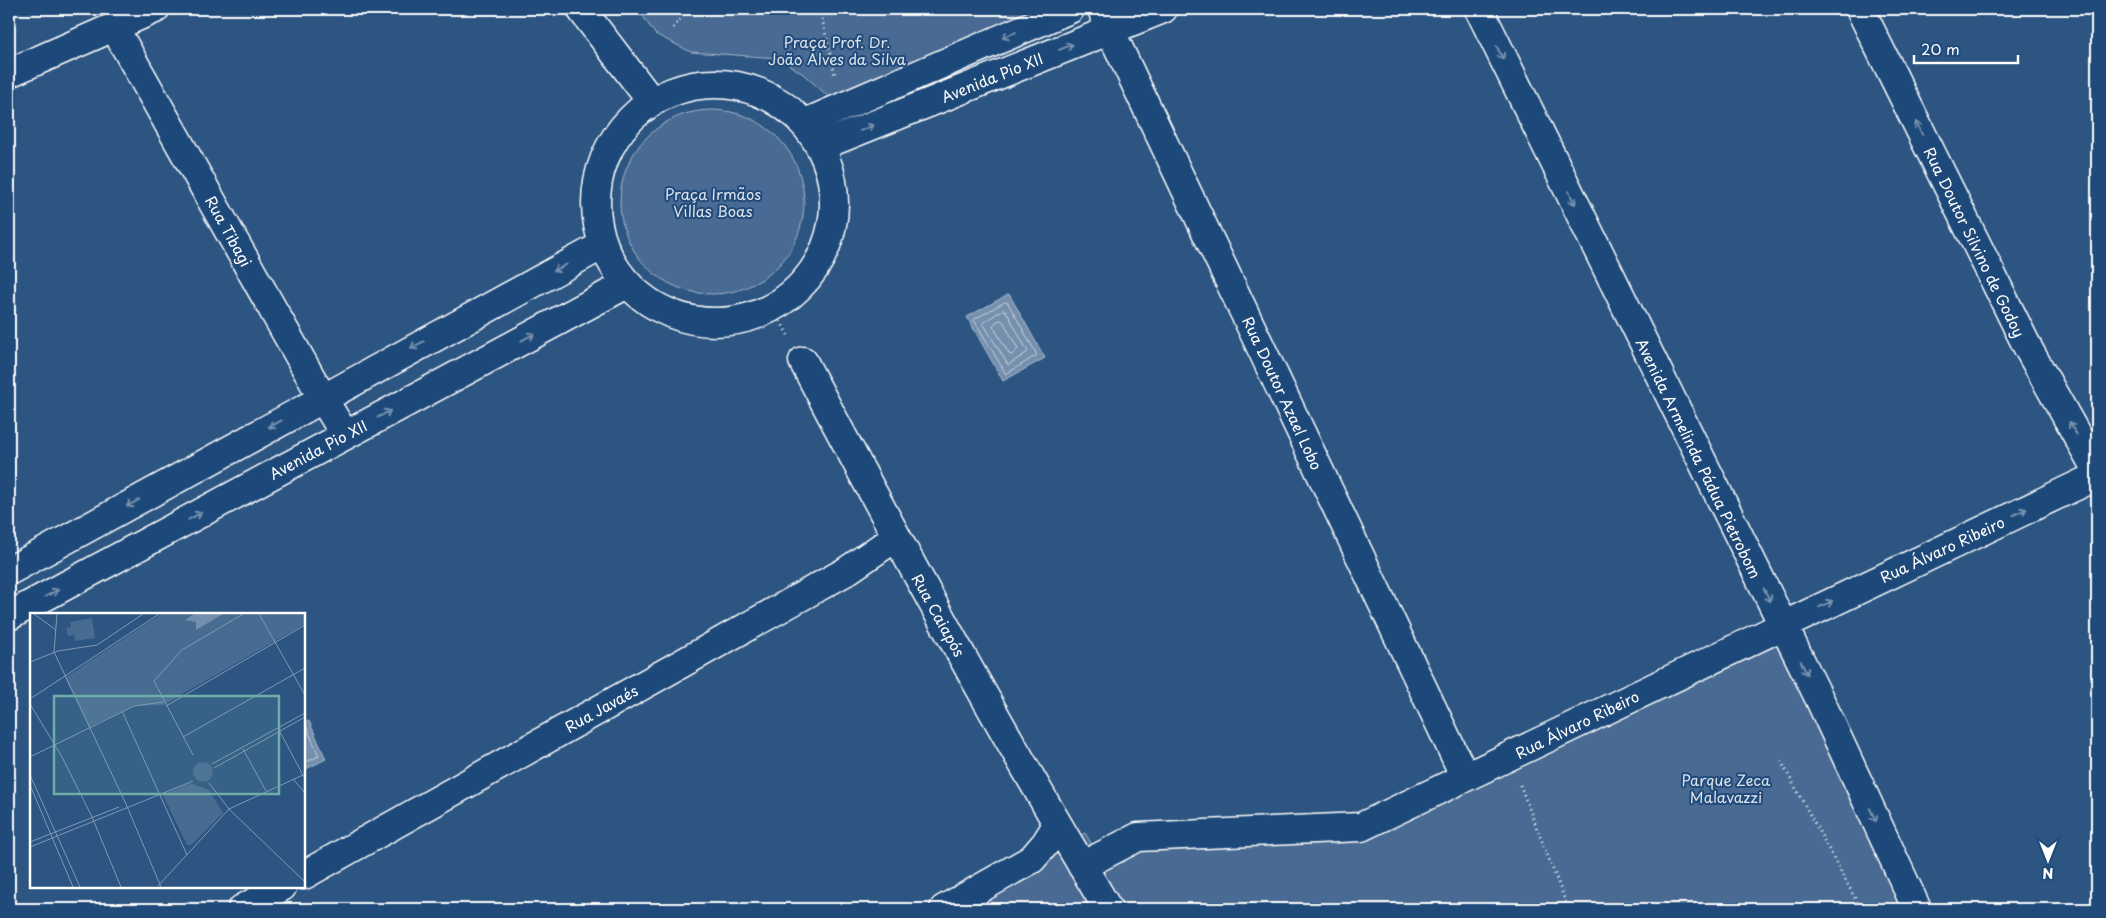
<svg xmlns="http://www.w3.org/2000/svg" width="2106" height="918" viewBox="0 0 2106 918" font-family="'Playpen Sans',sans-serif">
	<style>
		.green { fill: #486b92; stroke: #a4b5c8 }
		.water { fill: #748fad; stroke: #acbcce }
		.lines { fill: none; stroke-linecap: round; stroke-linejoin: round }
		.shore { stroke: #c7d2de; stroke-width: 1 }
		.street-casing { stroke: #fff; stroke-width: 31 }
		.secondary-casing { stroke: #fff; stroke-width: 31 }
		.path { stroke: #fff; stroke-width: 3; stroke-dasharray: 1 4; stroke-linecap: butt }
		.street { stroke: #1f4a7a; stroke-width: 28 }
		.secondary { stroke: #1f4a7a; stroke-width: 28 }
		.oneway { stroke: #7992af }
		.labels { text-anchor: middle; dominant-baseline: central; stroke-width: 4; stroke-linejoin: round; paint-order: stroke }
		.park-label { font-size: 15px; fill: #dae1e9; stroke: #1f4a7a }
		.street-label { font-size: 15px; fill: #fff; stroke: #1f4a7a }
		.inset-road { fill: none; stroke: #8099b4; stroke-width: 1 }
		.view { fill: #6fada8; fill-opacity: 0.15; stroke: #6fada8; stroke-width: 2.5 }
		.inset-edge { fill: none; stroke: #fff; stroke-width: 2.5 }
	</style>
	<rect width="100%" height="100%" fill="#2c5582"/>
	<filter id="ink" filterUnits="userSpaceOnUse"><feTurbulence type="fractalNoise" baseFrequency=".02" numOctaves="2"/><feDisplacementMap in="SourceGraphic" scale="10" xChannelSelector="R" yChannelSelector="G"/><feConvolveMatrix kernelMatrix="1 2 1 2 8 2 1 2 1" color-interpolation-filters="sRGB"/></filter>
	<g filter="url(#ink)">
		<path class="green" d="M 638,9 L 1047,9 L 830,98 L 803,74 L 779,58 L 691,52 L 655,34 Z
			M620 202a92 92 0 1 1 184 0a92 92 0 1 1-184 0Z
			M 1782,626 L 1917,909 L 951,909 L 1085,833 L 1095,850 L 1362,825 Z"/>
		<path class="water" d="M 1009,294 L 1045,358 L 1003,381 L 967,317 Z
			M 309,721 L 326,759 L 306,769 L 304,764 L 304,723 Z"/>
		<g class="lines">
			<path class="shore" d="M 1005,302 L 1008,303 L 1037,355 L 1006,374 L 974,320 Z
				M 1003,310 L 1006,311 L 1028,352 L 1008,365 L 983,323 Z
				M 1000,320 L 1003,321 L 1018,349 L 1012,355 L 1009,354 L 993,326 L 994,324 Z
				M 304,727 L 307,728 L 319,756 L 304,763"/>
			<g class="street-casing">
				<path id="street" d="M 581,9 L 652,102
					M 1102,9 L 1110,30 L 1465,777
					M 1860,9 L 2029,350 L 2097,471
					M 114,27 L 322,397 L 345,435
					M 9,73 L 155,9
					M596 203a119 119 0 1 1 238 0a119 119 0 1 1-238 0Z
					M 803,361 C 900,546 1000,730 1108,909
					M 9,571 L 603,245
					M 9,616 L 627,284
					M 1082,866 L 1138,837 L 1361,827 L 2097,476
					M 304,875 L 845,572 L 896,537
					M 242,909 L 282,887
					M 944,909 L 1032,859 L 1045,844 L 1057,825"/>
			</g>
			<g class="secondary-casing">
				<path id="secondary" d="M 1479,9 L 1820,700 L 1917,909
					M 805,123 L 1070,9
					M 821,146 L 1163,9"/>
			</g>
			<path class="path" d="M 820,9 L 835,76
				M 673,28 L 688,9
				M 773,308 L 788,335
				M 1781,761 L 1861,909
				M 1520,785 L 1568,908
				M 1566,909 L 1572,909"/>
			<use href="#street" class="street"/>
			<use href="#secondary" class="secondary"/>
		</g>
		<defs><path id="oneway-shaft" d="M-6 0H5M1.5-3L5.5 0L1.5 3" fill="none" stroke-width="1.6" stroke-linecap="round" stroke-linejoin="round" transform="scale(1.25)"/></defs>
		<g class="oneway">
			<use href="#oneway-shaft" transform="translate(1009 35) rotate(157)"/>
			<use href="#oneway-shaft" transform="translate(1066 47) rotate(-22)"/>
			<use href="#oneway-shaft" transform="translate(1500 53) rotate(64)"/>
			<use href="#oneway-shaft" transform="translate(867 128) rotate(-22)"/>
			<use href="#oneway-shaft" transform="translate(1919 128) rotate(-116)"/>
			<use href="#oneway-shaft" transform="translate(1572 198) rotate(64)"/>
			<use href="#oneway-shaft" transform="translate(560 268) rotate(152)"/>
			<use href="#oneway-shaft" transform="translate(528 337) rotate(-28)"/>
			<use href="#oneway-shaft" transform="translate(417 345) rotate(151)"/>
			<use href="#oneway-shaft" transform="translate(384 414) rotate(-28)"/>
			<use href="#oneway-shaft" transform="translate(275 424) rotate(151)"/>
			<use href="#oneway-shaft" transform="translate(2073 428) rotate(-119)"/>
			<use href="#oneway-shaft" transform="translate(133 503) rotate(151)"/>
			<use href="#oneway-shaft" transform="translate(2020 512) rotate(-25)"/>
			<use href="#oneway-shaft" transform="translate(195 516) rotate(-28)"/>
			<use href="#oneway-shaft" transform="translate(52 593) rotate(-28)"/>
			<use href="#oneway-shaft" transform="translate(1767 595) rotate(63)"/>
			<use href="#oneway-shaft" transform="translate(1826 604) rotate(-25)"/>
			<use href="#oneway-shaft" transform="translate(1804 668) rotate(64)"/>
			<use href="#oneway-shaft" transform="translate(1873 815) rotate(65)"/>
		</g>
	</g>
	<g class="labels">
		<g class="park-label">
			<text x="837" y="41">Praça Prof. Dr.<tspan x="837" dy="17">João Alves da Silva</tspan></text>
			<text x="713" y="193">Praça Irmãos<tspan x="713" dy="17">Villas Boas</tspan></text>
			<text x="1726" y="779">Parque Zeca<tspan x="1726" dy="17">Malavazzi</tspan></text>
		</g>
		<g class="street-label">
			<text transform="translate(992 77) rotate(-22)">Avenida Pio XII</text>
			<text transform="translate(229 231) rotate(61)">Rua Tibagi</text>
			<text transform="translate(1975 242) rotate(64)">Rua Doutor Silvino de Godoy</text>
			<text transform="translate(1283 393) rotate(65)">Rua Doutor Azael Lobo</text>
			<text transform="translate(318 449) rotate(-28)">Avenida Pio XII</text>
			<text transform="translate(1699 458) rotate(64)">Avenida Armelinda Pádua Pietrobom</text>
			<text transform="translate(1942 549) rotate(-25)">Rua Álvaro Ribeiro</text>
			<text transform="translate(939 615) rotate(61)">Rua Caiapós</text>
			<text transform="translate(601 708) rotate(-29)">Rua Javaés</text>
			<text transform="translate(1577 724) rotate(-26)">Rua Álvaro Ribeiro</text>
		</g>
	</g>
	<g transform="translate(30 613)">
		<rect width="275" height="275" fill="#2c5582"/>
		<path d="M 131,1 L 275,1 L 275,11 L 133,92 L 103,93 L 59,114 L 35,65 ZM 62,5 L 65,25 L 45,28 L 44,22 L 38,23 L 36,15 L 41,14 L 40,9 ZM163 159a10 10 0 1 1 20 0a10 10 0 1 1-20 0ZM 160,170 L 179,177 L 193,200 L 161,232 L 157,232 L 133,182 Z" fill="#486b92"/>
		<path d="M 164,1 L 193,1 L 166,17 L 166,9 L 155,7 Z" fill="#748fad"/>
		<path class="inset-road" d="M 4,1 L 26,17M 27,1 L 24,39 L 96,191 L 131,274M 229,1 L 275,82M 0,49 L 28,38 L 67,32 L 113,1M 0,86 L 129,1M 0,91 L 32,144 L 62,204 L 91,274M 136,93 L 275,12M 92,98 L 157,242M 249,117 L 274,164M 153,124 L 275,55M 213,136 L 236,178M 163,142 L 124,68 L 152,37 L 213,1M 0,144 L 104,93 L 133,89M 182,151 L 275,100M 184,155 L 275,104M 0,162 L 50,274M 263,166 L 275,180M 179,170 L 199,196 L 275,269M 0,172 L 43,274M 0,229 L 89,194M 0,234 L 163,168M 128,273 L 199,196 L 273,162"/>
		<path class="view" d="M 24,83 L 249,83 L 249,181 L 24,181 Z"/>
		<rect width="275" height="275" class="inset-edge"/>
	</g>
	<rect width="2106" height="918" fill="none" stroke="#1f4a7a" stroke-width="30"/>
	<rect x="15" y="15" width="2076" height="888" fill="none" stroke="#fff" stroke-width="2" filter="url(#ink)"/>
	<g transform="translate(2048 860) rotate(180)" stroke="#1f4a7a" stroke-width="4" paint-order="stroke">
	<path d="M0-4L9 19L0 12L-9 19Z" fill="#ffffff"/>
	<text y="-8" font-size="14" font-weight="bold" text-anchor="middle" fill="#ffffff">N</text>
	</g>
	<path d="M1914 55v8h104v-8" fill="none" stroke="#ffffff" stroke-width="2.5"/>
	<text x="1921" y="55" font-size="15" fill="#ffffff" stroke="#1f4a7a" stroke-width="4" paint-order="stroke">20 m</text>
</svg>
